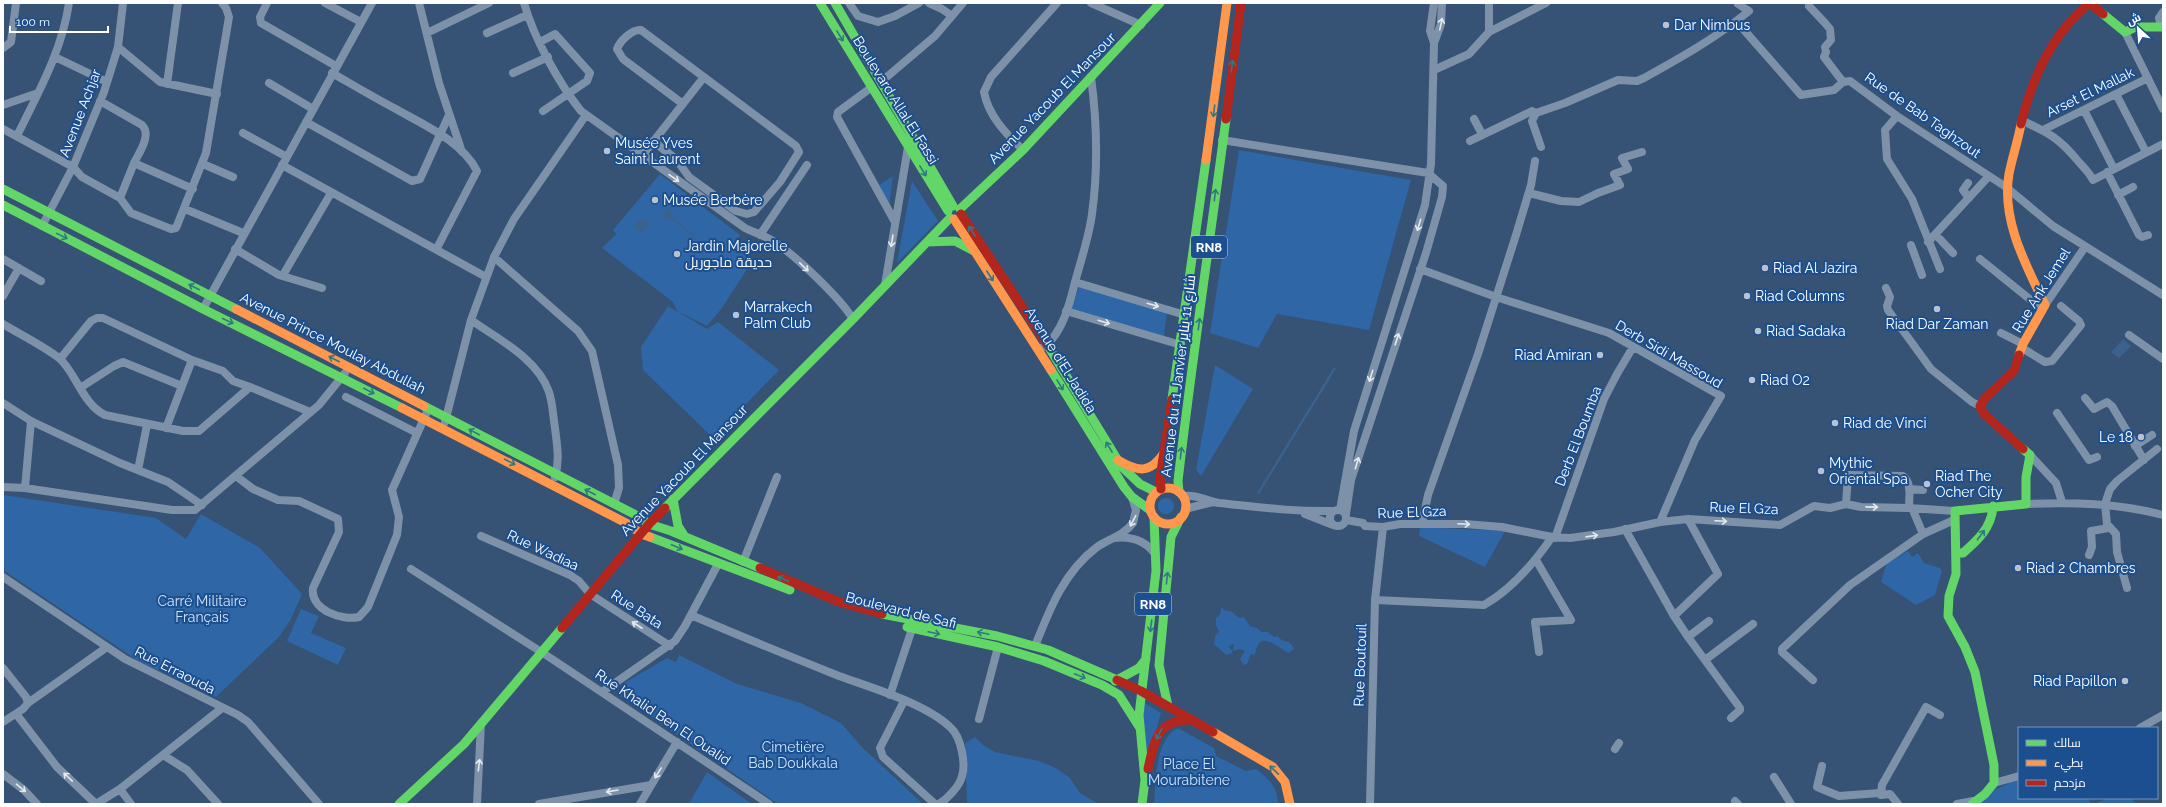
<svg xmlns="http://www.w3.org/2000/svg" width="2166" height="807" viewBox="0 0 2166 807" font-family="Raleway,Cairo,sans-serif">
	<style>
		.green { fill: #2f66a5 }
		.water { fill: #3b618d }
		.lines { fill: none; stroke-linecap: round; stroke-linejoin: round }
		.street { stroke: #7d92a8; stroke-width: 8 }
		.fast { stroke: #63d668; stroke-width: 9 }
		.slow { stroke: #ff974d; stroke-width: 9 }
		.jam { stroke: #b3261e; stroke-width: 9 }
		.oneway { stroke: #e5e9ee }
		.oneway2 { stroke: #317883 }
		.poi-dot { fill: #b9c2ce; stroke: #1b4f8f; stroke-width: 1.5 }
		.labels { text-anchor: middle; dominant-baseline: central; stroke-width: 4; stroke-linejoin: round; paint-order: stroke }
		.shield { fill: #1b4f8f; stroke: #bbcadd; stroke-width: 1 }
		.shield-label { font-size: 13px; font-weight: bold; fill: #fff }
		.poi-label { font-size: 14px; fill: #fff; stroke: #1b4f8f; text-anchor: start }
		.street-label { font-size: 14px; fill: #fff; stroke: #1b4f8f }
		.park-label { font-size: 14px; fill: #cfe3fa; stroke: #1b4f8f }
	</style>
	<rect width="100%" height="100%" fill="#365274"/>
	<path class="green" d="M 1239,150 L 1411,180 L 1369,330 L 1277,314 L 1258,348 L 1210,333 Z
		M 660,174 L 740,235 L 732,247 L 753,260 L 722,308 L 707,326 L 677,311 L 673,302 L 602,248 L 616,234 L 613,230 Z
		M 893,176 L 889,207 L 879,185 Z
		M 912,181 L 938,221 L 897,263 Z
		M 1079,287 L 1167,313 L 1164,336 L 1071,309 Z
		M 668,306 L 707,329 L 718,322 L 779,370 L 713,438 L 643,370 L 641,347 Z
		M 1215,365 L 1253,389 L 1201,476 L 1196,470 Z
		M 4,495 L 156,518 L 186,539 L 201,514 L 260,548 L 302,594 L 291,619 L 279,637 L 216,697 L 137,660 L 3,570 Z
		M1158 506a8 8 0 1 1 16 0a8 8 0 1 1-16 0Z
		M 1420,527 L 1505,531 L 1485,567 L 1419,536 Z
		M 1908,551 L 1912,557 L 1918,553 L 1924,563 L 1940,568 L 1942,571 L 1935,595 L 1916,605 L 1881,582 L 1887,562 Z
		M 1221,607 L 1226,611 L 1231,611 L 1239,618 L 1244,617 L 1250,626 L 1257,628 L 1261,632 L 1268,632 L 1274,637 L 1277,636 L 1283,641 C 1289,641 1292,644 1294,649 L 1289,653 C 1280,650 1263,631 1257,647 C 1255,650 1257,651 1254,655 L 1251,654 L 1247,664 L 1244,665 L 1240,659 L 1245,651 L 1240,649 L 1233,651 L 1234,644 L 1229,646 L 1233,653 L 1226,655 L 1214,644 L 1215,636 L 1219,632 L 1216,625 L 1216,618 L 1220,615 Z
		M 301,609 L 319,616 L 311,633 L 346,648 L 338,665 L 287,641 Z
		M 679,655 L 737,684 L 801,703 L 841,723 L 862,747 L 923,804 L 778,804 L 621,696 L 620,688 L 624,683 L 667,658 L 676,662 Z
		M 1145,703 L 1161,713 L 1147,762 L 1143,714 Z
		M 1178,728 L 1214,748 L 1216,756 L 1246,771 L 1256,769 C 1269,779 1278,787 1278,804 L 1154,804 C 1156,782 1155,738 1178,728 Z
		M 975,737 L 983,745 L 995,752 L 1039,761 L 1056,768 L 1070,778 L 1080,793 L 1099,804 L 967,804 L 965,743 Z
		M 707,772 L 752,804 L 689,804 Z
		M 2019,778 L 2019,798 L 2088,798 L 2091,804 L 1978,804 L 1993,791 Z
		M 2108,798 L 2131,798 L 2136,804 L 2094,804 Z"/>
	<path class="water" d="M 668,208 L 674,214 L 672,217 L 709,248 L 708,249 L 670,218 L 667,221 L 662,216 Z
		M 645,219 L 651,224 L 643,232 L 638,231 L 633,226 L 640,220 Z
		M 2123,339 L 2131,346 L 2119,358 L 2111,352 Z
		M 1334,367 L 1336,368 L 1328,382 L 1259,494 L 1257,493 Z"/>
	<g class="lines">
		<path class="street" d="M 267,3 L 260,17 L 261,23 L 336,66
			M 325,3 L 361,22
			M 419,3 L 439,83 L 462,152
			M 524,3 C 534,38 558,82 581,111 L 745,228 C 755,233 766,236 776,243 C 797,257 840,298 853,319
			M 849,3 L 858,16 L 878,22 L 895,16 L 919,3
			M 929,3 L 942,9 L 952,16
			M 1091,3 L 1141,25
			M 1809,6 L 1825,23 L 1830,29 L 1831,40 L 1825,47 L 1826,52 L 1824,57 L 1843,82
			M 1737,22 L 1801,95 L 1834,90 L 1843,82 L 1850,81 L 1897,116 L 2006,187 L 2053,226 L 2163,295
			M 2161,27 L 2159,18 L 2163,12
			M 1489,32 L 1489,3
			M 2125,32 L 2163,109
			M 427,33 L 489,3
			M 487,33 L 527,15
			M 540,42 L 555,34 L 590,73 L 587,81 L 543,111
			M 1434,43 L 1441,24 L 1442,3
			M 118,47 L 160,82 L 217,94
			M 3,48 L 11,42 L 16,3
			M 55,57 L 107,82
			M 1434,70 L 1469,54 L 1489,32 L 1546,3
			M 332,73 C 353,85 373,97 394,108 C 422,124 462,141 477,171 L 437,248
			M 513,73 L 548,57
			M 882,81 L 935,36 L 963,3
			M 269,83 L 313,109
			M 167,84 L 178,3
			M 872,87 L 838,112 L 837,117 L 895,222
			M 2116,94 L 2146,152
			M 100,101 L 142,125 C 152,135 139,153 134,163 L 193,189
			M 3,105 L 38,93
			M 2084,110 L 2114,169
			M 1897,116 L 1885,130 L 1887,159 L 1912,199 L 1940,269
			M 1474,119 L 1482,134
			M 2023,121 C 2049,133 2059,138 2078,161 C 2083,167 2089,172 2093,180 L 2163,144
			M 306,122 L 412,181 L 420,179 L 449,115
			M 3,129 L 73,167 L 82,177 L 120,198 L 131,213 L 171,229 L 176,228 L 206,153 L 229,17 L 226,8 L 222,3
			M 2043,130 L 2148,78
			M 243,133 L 287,157
			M 17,136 C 38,93 62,51 69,3
			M 1222,140 L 1428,173 L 1443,186 L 1442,197 L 1426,253 L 1351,480 L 1346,514
			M 653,141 L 677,160 L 689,177 L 736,211 L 747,214 L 754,212 L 780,182 L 799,152 L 796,146 L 641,30 C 632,29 620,41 617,49 L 623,59 L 683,104
			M 1470,141 L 1528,113 L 1532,111 L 1536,113
			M 1541,147 L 1532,121 L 1536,113 L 1565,103 L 1618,80 L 1637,81 L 1644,78 C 1680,58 1716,38 1749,11 L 1738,4
			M 1023,150 C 1006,134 988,115 984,92 L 991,77 L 1057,3
			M 642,156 L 704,77
			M 203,164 L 233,177
			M 282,165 L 486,277
			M 2107,172 L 2139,235 L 2142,237 L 2148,235
			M 1968,183 L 1963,190 L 1969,198
			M 1529,193 L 1561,201 L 1579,202 L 1598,193 L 1620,185 L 1614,174 L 1628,169 L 1622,158 L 1642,152
			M 2118,195 L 2133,187
			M 120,198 L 134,163
			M 185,209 L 243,233
			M 42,226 L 73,167 L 104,92 L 118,47 L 123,3
			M 760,235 L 807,165
			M 1936,235 L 1953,253
			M 1928,242 L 1989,176
			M 1911,245 L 1922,275
			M 235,249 L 279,275 L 322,288
			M 494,257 L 578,331 L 592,351 L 618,465 L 619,488 L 614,504
			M 3,259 L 41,281
			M 1980,259 L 2042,309
			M 1420,269 L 1496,297 L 1609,333 L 1721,396 L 1695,440 L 1660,522
			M 283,275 L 331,193
			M 1075,282 L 1185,315
			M 885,285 L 908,147
			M 1886,288 L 1890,297 L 1887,306 L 1888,310 L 1931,369 L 1972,402 L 1980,406
			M 3,296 L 19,268
			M 2045,305 L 2085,247
			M 203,309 L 372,3
			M 1066,311 L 1181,345
			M 471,320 C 498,339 538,359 549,392 C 553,404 553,417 555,428 C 557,445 560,460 555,477
			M 3,324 C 21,335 42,345 59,358 C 75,371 83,405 105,415 L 183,431 L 199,431 L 250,387 L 310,412
			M 2001,333 L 2023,344
			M 2129,335 L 2163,359
			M 1043,347 C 1062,335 1070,303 1075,282 C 1081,260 1089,237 1092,214 C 1098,170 1097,122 1091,77
			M 2022,348 L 2045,362 L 2052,361 L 2081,325 L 2079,321 L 2061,306
			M 60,359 L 91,321 L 97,318 L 103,318 L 192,360 L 166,428
			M 192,360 L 223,371 L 233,381 L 250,387
			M 80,388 L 114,366 L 123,362 L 182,386
			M 346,397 L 417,433
			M 2085,398 L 2094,409 L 2107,402 L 2112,406 L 2144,460
			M 3,403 L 31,421 L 120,463 L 168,482 L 202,505
			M 2057,413 L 2089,460 L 2097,457
			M 445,422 L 471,320 L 494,257 L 514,219 L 586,115
			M 2135,446 L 2152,435
			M 2030,455 L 2056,483 L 2062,502
			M 138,470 L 147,425
			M 236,476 L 253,489 L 278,500 L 299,501 L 338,519 L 339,532 L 313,588 C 310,610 342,621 359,617 L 368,607 L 397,535 L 399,517 L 392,490 L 426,414
			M 3,487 L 25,488 L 172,510 L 195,510 L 319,405 L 345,373
			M 25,488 L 31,421
			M 1909,489 L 1923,490
			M 1183,496 C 1197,494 1206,501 1219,503 C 1258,507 1295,512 1334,511
			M 1846,504 L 1848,475 L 1903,476 C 1912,482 1909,498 1909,508
			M 2026,504 C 2073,502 2117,503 2163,515
			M 1912,508 L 1923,534
			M 1185,509 L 1213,502
			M1330 518a8 8 0 1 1 16 0a8 8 0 1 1-16 0Z
			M 1340,510 L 1354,431 L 1425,205 L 1431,164 L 1434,43 L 1430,31 L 1434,3
			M 1305,514 L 1333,525
			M 1346,520 L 1363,523 L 1365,526 L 1383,527 L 1400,524 L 1465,524 L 1502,527 L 1552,537 L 1570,538 L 1614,532 L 1660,522 L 1688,519 L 1780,525 L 1814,506 L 1830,508 L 1846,504 L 1861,507 L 1909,508 L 1955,511
			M 1422,524 L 1428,495 L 1478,354 L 1516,235 L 1531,185 L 1535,161
			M 1625,529 L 1674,616 L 1688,637 L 1709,621
			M 481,536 L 570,575 L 579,581 L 590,594 L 670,646
			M 1114,538 C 1131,536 1145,540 1155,554
			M 1555,538 L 1604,399 L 1617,374 L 1633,347
			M 2089,555 L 2092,547 L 2091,531 L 2109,528
			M 1536,560 L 1571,620 L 1535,622 L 1539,652
			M 743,562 L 777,477
			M 411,569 L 546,655 L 769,804
			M 3,577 L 125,659 L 238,715 L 248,722 L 319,804
			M 2127,588 L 2117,552 L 2116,534 L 2107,524 L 2105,504 L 2110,489 L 2117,481 L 2157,449
			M 1375,600 L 1484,605 C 1511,590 1534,563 1552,537
			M 691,615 C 740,636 789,656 839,676 C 872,688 927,704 951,728 C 961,737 966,764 962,776 C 960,786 947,799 939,804
			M 1674,616 L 1718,574 L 1688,519
			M 1688,637 L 1740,708 L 1740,710 L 1731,718
			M 1035,646 C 1050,608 1064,572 1097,547 C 1109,539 1124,535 1133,523 L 1136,510 L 1132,497
			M 1705,660 L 1753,624
			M 3,668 L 26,697 L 28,703 L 23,709 L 3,722
			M 1813,680 L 1782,652 L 1782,649 L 1850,585 L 1923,534 L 1954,520
			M 602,692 L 675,641 L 685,626 L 718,564
			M 890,695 L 912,629
			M 904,701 L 880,748 L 883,757 L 935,804
			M 28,703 L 107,647
			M 17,715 L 57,767 L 96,804
			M 979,719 L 998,647
			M 2140,728 L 2163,715
			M 1615,749 L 1619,743
			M 163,755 L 187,770 L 218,804
			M 1822,766 L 1817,787 L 1839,796 L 1880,793
			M 3,774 L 24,790 L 37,804
			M 1774,777 L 1791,804
			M 1994,783 L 2019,776
			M 120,789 L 131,804
			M 1735,801 L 1738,804
			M 96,804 L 120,789 L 222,708
			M 477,804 L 481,723
			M 539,804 L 651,785
			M 640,804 L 677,742
			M 1370,804 L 1375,600 L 1383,527
			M 1898,804 L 1890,794 L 1881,795 L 1882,785 L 1926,707 L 1940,715
			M 1957,804 L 1973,801"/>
		<path class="fast" d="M 820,3 L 948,211
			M 835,3 L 953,206
			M 2103,14 L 2125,32 L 2136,27 L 2163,27
			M 3,189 L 236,309
			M 3,205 L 203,309 L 402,408
			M 960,209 L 1023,150 L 1160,3
			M 927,242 L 955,241 L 974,251
			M 1048,346 L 1122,467 L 1140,484 L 1156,492
			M 1051,370 L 1124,487 L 1132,497 L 1150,510
			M 1172,399 L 1206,160
			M 424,406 L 634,514 L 649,524 L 671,531 L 760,568
			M 1179,492 L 1178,481 C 1192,360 1210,240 1226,119
			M 673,499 L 678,526 L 685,537
			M 665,508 L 853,319 L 950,218
			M 650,537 L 790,590
			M 1956,553 L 1963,553 C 1978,540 1992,527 1993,506
			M 882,614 L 997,636 L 1048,650 L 1117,680
			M 907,627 L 998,647 L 1044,661 L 1102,685 L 1119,695 L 1140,728
			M 1115,681 L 1139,668 L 1146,659
			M 1168,706 L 1159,665 L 1171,537 L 1181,517
			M 399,804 L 464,744 L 562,628
			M 1142,804 L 1145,780 L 1139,715 L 1156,571 L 1154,517
			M 1972,804 L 1985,794 L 1994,783 L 1994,765 L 1975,672 L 1965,647 L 1948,616 L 1949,596 L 1956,574 L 1955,511 L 2026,504 L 2026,477 L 2030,455 L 2023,449"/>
		<path class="slow" d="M 1206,160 L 1227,3
			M 954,219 L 1051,370
			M 236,309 L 424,406
			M 2019,355 L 2023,344 L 2045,305 C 2026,265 2001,220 2009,174 C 2012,158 2018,141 2021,124
			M 402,408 L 628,524 L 641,534 L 650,537
			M 1118,460 C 1138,472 1150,474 1164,453
			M1150 506a18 18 0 1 1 36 0a18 18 0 1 1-36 0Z
			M 1213,732 L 1273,767 L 1285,782 L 1290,804"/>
		<path class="jam" d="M 1226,119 L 1241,3
			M 2021,124 C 2032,78 2052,33 2090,3 L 2103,14
			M 961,214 L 1048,346
			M 2019,355 L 2014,371 L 1985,398 L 1980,406 L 1984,414 L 2023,449
			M 1161,489 L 1160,478 L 1172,399
			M 760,568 L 839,602 L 882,614
			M 562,628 L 649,524 L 665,508
			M 1117,680 L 1141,691 L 1213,732
			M 1148,769 C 1154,742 1157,719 1191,720"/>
	</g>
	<defs><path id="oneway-shaft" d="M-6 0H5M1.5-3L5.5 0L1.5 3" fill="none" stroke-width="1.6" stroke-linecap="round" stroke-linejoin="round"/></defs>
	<g class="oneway">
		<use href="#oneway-shaft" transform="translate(1441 24) rotate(-78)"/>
		<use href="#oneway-shaft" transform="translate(674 178) rotate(35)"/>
		<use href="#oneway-shaft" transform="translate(1419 225) rotate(106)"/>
		<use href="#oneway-shaft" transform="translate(892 241) rotate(99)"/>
		<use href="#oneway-shaft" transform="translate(804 267) rotate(44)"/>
		<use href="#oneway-shaft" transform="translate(1153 305) rotate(16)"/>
		<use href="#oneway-shaft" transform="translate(1104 322) rotate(17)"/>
		<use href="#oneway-shaft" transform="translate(1397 339) rotate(-72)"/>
		<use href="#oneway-shaft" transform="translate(1371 376) rotate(107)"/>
		<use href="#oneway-shaft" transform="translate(1357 463) rotate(-73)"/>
		<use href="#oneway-shaft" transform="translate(1872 507) rotate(1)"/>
		<use href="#oneway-shaft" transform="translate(1133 521) rotate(118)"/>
		<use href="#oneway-shaft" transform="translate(1721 521) rotate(3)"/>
		<use href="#oneway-shaft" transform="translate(1464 524) rotate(3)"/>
		<use href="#oneway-shaft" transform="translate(1592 536) rotate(-8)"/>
		<use href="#oneway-shaft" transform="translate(637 625) rotate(-147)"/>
		<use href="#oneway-shaft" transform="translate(479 765) rotate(-83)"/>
		<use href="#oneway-shaft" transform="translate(658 773) rotate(122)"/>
		<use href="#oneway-shaft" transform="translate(68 777) rotate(-136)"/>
		<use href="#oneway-shaft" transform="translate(21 788) rotate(40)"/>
		<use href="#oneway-shaft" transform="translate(612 791) rotate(170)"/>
	</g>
	<g class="oneway2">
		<use href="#oneway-shaft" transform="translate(840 36) rotate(58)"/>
		<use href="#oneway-shaft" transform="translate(1232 66) rotate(-82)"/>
		<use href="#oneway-shaft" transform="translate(1214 111) rotate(97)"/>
		<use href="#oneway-shaft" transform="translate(923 171) rotate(58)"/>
		<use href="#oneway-shaft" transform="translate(1215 195) rotate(-83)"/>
		<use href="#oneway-shaft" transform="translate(972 231) rotate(-123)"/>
		<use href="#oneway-shaft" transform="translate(62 236) rotate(26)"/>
		<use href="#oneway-shaft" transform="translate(990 276) rotate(57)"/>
		<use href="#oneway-shaft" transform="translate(194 287) rotate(-153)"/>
		<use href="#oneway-shaft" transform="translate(228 321) rotate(25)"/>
		<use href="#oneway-shaft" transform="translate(1199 324) rotate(-82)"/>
		<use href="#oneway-shaft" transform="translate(334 359) rotate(-153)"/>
		<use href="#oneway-shaft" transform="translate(1060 385) rotate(59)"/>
		<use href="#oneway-shaft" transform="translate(369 391) rotate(27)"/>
		<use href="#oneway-shaft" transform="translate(474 432) rotate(-152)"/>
		<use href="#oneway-shaft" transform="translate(1109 447) rotate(-121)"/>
		<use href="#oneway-shaft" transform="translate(1181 453) rotate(-83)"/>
		<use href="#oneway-shaft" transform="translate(510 462) rotate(28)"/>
		<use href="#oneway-shaft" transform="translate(590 492) rotate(-153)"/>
		<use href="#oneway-shaft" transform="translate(1981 535) rotate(-53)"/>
		<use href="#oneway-shaft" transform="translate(677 547) rotate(23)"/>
		<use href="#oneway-shaft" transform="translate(1167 578) rotate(-84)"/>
		<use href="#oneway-shaft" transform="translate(783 579) rotate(-157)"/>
		<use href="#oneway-shaft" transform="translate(1151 626) rotate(97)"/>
		<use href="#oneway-shaft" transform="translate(934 633) rotate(12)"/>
		<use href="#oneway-shaft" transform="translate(983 633) rotate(-168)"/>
		<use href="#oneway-shaft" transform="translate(1080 676) rotate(22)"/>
		<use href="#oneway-shaft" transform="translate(1159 734) rotate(118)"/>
		<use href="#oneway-shaft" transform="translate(1274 770) rotate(-137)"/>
	</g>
	<g class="poi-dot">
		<circle cx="1666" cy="25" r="4"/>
		<circle cx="607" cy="151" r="4"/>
		<circle cx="655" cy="200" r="4"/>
		<circle cx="677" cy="254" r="4"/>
		<circle cx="1765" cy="268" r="4"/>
		<circle cx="1747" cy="296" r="4"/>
		<circle cx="1937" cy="309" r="4"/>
		<circle cx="736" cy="315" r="4"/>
		<circle cx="1758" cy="331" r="4"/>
		<circle cx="1600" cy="355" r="4"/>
		<circle cx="1752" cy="380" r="4"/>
		<circle cx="1835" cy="423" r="4"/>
		<circle cx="2141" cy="437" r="4"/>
		<circle cx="1821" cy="471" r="4"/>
		<circle cx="1927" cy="484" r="4"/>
		<circle cx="2018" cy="568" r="4"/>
		<circle cx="2125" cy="681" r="4"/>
	</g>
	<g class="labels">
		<g class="shield">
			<rect x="1191" y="236" width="36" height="22" rx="3"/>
			<rect x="1135" y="593" width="36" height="22" rx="3"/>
		</g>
		<g class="shield-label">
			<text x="1209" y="247">RN8</text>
			<text x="1153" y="604">RN8</text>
		</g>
		<g class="poi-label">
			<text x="1674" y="25">Dar Nimbus</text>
			<text x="615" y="143">Musée Yves<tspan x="615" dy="16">Saint Laurent</tspan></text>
			<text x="663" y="200">Musée Berbère</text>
			<text x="685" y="246">Jardin Majorelle<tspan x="685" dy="16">حديقة ماجوريل</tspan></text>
			<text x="1773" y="268">Riad Al Jazira</text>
			<text x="1755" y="296">Riad Columns</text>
			<text x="744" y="307">Marrakech<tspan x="744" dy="16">Palm Club</tspan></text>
			<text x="1937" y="324" text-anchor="middle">Riad Dar Zaman</text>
			<text x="1766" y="331">Riad Sadaka</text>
			<text x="1592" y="355" text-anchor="end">Riad Amiran</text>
			<text x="1760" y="380">Riad O2</text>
			<text x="1843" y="423">Riad de Vinci</text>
			<text x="2133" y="437" text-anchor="end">Le 18</text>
			<text x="1829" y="463">Mythic<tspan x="1829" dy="16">Oriental Spa</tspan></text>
			<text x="1935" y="476">Riad The<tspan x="1935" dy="16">Ocher City</tspan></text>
			<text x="2026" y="568">Riad 2 Chambres</text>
			<text x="2117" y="681" text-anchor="end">Riad Papillon</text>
		</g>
		<g class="street-label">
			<text transform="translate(2090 92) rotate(-26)">Arset El Mallak</text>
			<text transform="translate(1052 98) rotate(-46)">Avenue Yacoub El Mansour</text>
			<text transform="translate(896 100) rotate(58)">Boulevard Allal El Fassi</text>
			<text transform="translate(80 113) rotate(-69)">Avenue Achjar</text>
			<text transform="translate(1923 115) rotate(35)">Rue de Bab Taghzout</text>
			<text transform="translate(2041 290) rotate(-58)">Rue Ank Jemel</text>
			<text transform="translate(333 343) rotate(27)">Avenue Prince Moulay Abdullah</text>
			<text transform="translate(1669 354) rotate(30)">Derb Sidi Massoud</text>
			<text transform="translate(1061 360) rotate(58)">Avenue d'El Jadida</text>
			<text transform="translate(1178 376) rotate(-83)">Avenue du 11 Janvier شارع 11 يناير</text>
			<text transform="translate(1578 436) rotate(-69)">Derb El Boumba</text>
			<text transform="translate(684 470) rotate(-46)">Avenue Yacoub El Mansour</text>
			<text transform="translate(1744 508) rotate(2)">Rue El Gza</text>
			<text transform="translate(1412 512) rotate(-2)">Rue El Gza</text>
			<text transform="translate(543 550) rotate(25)">Rue Wadiaa</text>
			<text transform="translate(637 609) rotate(33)">Rue Bata</text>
			<text transform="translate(901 610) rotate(14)">Boulevard de Safi</text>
			<text transform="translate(1360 665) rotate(-88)">Rue Boutouil</text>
			<text transform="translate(175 670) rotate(27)">Rue Erraouda</text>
			<text transform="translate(663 717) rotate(34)">Rue Khalid Ben El Oualid</text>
		</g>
		<g class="park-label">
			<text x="202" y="601">Carré Militaire<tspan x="202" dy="16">Français</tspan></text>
			<text x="793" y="747">Cimetière<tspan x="793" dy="16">Bab Doukkala</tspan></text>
			<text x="1189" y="764">Place El<tspan x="1189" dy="16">Mourabitene</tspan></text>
		</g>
	</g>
	<rect width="2166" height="807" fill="none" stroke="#ffffff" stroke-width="8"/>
	<rect x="2018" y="727" width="140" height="72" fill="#1b4f8f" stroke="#7695bc"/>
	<rect x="2026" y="740" width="20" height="6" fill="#63d668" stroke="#7695bc"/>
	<text x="2054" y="747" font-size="12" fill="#ffffff">سالك</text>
	<rect x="2026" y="760" width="20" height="6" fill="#ff974d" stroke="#7695bc"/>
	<text x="2054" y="767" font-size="12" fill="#ffffff">بطيء</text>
	<rect x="2026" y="780" width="20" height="6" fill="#b3261e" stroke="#7695bc"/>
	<text x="2054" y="787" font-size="12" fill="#ffffff">مزدحم</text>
	<g transform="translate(2138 28) rotate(334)" stroke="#1b4f8f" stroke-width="3" paint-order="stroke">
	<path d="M0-3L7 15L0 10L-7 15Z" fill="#ffffff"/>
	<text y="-6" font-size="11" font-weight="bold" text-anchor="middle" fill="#ffffff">ش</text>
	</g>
	<path d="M10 26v6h98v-6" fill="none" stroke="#ffffff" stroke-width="2"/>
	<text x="16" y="26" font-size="12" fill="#ffffff" stroke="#1b4f8f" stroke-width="3" paint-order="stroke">100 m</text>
</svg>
